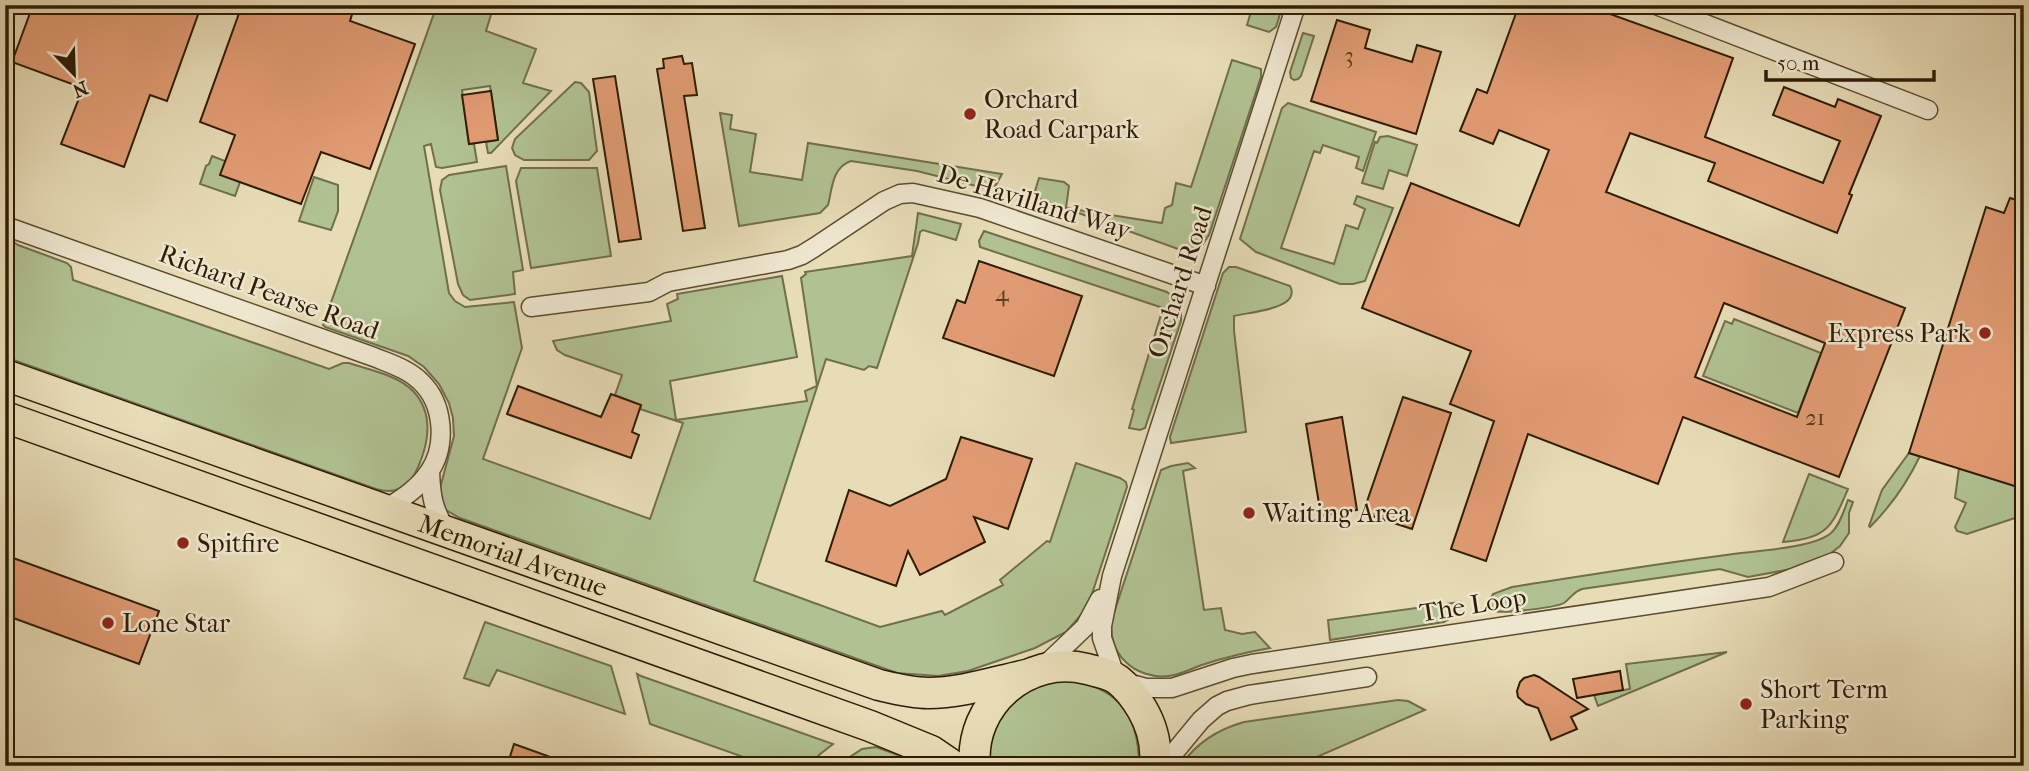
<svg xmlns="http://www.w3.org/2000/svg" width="2029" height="771" viewBox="0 0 2029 771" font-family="'IM FELL French Canon',serif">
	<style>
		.green { fill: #b1c292; stroke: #706f4b; stroke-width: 2 }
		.building { fill: #e29c73; stroke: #2e1c04; stroke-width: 2; fill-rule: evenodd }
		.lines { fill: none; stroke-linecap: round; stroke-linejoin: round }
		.minor-casing { stroke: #5c4c30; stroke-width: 21 }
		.primary-casing { stroke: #2e1c04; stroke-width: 33 }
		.minor { stroke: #efe8d0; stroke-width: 18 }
		.primary { stroke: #e7dcb6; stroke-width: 30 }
		.poi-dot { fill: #8f2418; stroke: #efe8d0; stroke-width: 2.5 }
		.labels { text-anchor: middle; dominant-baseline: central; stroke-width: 5; stroke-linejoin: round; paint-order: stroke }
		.number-label { font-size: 23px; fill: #5b3c20 }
		.poi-label { font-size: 26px; fill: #2e1c04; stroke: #efe8d0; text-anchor: start }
		.street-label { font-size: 26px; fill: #2e1c04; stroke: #efe8d0 }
	</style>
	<rect width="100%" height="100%" fill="#e7dcb6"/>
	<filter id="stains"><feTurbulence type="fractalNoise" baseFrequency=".00286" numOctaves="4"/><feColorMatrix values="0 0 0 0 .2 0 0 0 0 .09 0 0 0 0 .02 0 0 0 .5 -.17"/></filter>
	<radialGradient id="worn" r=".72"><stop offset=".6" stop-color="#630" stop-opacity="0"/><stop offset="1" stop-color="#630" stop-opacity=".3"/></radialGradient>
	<path class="green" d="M 437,5 L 494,5 L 486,31 L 536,49 L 523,83 L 551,91 L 491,153 L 488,153 L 486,142 L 498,140 L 490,86 L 462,90 L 469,144 L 474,144 L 477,162 L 442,168 L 436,167 L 431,144 L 424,146 L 449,293 L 455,301 L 465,307 L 514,302 L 522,348 L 483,459 L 650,519 L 683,423 L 640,409 L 641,405 L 615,395 L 622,375 L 565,355 L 557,350 L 553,341 L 671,321 L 667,304 L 678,299 L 677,294 L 782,276 L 797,357 L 670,381 L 676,420 L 807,401 L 805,391 L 817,386 L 801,278 L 806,274 L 805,272 L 912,256 L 918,213 L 961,224 L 956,240 L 923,230 L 920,232 L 918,243 L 877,368 L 869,366 L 864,370 L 826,359 L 817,387 L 754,581 L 880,627 L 942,611 L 945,615 L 1003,585 L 1000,580 L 1047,541 L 1050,542 L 1076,463 L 1120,478 L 1126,482 L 1127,487 L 1089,603 L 1081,615 L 1066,632 L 1035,648 L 968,671 L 938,676 L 897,673 L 460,518 L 444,509 L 439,492 L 454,436 L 453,418 L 449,403 L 439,384 L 424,367 L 408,356 L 325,327 L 323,325 Z
		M 1253,5 L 1283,5 L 1276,27 L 1269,32 L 1247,25 Z
		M 1303,33 L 1314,36 L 1301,76 L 1298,79 L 1294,80 L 1291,78 L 1290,72 Z
		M 1232,60 L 1261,69 L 1261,77 L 1209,235 L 1200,248 L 1178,249 L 1037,198 L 1035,191 L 1039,178 L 1064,182 L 1069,186 L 1066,208 L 1162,223 L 1165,208 L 1172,205 L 1176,183 L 1191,187 Z
		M 575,82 L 581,83 L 589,92 L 597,151 L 589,160 L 524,160 L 515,155 L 512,148 L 515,139 Z
		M 1288,103 L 1376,132 L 1363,171 L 1356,168 L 1359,157 L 1323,145 L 1320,153 L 1314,151 L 1281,248 L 1334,264 L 1346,225 L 1358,229 L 1365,209 L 1354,204 L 1357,196 L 1393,208 L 1365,281 L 1353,284 L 1340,284 L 1256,252 L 1240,239 L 1282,108 Z
		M 720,113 L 732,115 L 730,129 L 756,134 L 750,172 L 802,180 L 808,143 L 1002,174 L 996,185 L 988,189 L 917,171 L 851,161 C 832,167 832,190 828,205 L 820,213 L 739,226 Z
		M 1388,136 L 1417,145 L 1407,176 L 1389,170 L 1383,189 L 1362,183 L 1375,142 L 1377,143 L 1380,137 Z
		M 212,156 L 225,161 L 240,182 L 235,196 L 200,184 L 206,166 L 209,164 Z
		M 506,166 L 523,270 L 513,272 L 515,294 L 470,300 L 463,295 L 458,284 L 440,190 L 442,180 L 449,175 Z
		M 521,168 L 597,168 L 611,256 L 531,268 L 516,181 Z
		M 314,177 L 338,185 L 338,211 L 331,230 L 299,221 Z
		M 984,231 L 1167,292 C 1178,300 1182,308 1181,321 L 1145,428 L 1140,430 L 1129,428 L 1134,410 L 1132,409 L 1163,308 L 980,247 L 979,241 Z
		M 5,236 L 18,245 L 67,263 L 71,267 L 73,280 L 329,369 L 343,363 L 349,363 C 369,370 398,375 413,391 C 431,410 430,434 422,457 C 414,480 404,497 376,489 L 5,357 Z
		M 1229,267 L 1236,267 L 1290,286 C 1302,309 1249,312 1234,316 L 1234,331 L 1246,432 L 1171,443 L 1170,437 L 1223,273 Z
		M 1734,319 L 1821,353 L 1798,413 L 1703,376 L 1725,321 L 1732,324 Z
		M 1909,453 L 1920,456 C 1907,483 1892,505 1870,527 L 1869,526 L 1882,490 Z
		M 1188,463 L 1195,468 L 1183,471 L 1204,610 L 1221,608 L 1225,630 L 1242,634 L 1255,632 L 1270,648 C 1248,652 1226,657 1205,664 C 1194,667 1181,675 1169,676 C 1135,680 1106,653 1112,619 L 1161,470 L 1171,466 Z
		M 1959,468 L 2024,489 L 2024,515 L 1967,534 L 1957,531 L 1955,527 L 1966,503 L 1955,498 Z
		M 1809,474 L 1848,489 C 1832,526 1828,539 1783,542 Z
		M 1848,500 L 1853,502 L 1849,513 L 1849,533 L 1840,546 L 1826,557 L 1797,568 L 1748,577 L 1720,569 L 1582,589 C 1573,592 1571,598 1564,603 C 1557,607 1504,614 1495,611 L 1489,602 L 1493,594 L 1512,587 C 1583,576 1655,564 1726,555 C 1751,551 1812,549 1831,533 C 1840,525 1844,510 1848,500 Z
		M 1460,602 L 1449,619 L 1444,622 L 1330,640 L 1328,620 Z
		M 485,622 L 611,666 L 625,714 L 497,670 L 489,686 L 464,678 Z
		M 1727,652 L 1598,706 L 1594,695 L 1630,689 L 1626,664 Z
		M 637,674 L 641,676 L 833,744 L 819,755 L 809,766 L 769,766 L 650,724 Z
		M 1064,679 C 1116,686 1139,712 1139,766 L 988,766 L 988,744 L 994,723 L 1023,690 Z
		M 1398,700 L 1408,701 L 1425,710 L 1296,766 L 1180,766 C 1197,743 1216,730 1244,722 Z
		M 876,747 L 928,766 L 836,766 L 862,749 Z"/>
	<path class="building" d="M 33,5 L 189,5 L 200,9 L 167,101 L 150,95 L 124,167 L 61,144 L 83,88 L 12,62 Z
		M 242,5 L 355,5 L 350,21 L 415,44 L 370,169 L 321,152 L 301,204 L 220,175 L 235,135 L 200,122 Z
		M 1519,5 L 1585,5 L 1733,58 L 1705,137 L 1823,183 L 1840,141 L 1773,115 L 1784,87 L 1835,107 L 1838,99 L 1881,116 L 1849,194 L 1852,195 L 1837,233 L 1708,181 L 1715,163 L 1630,133 L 1606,192 L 1905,308 L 1839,477 L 1683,417 L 1658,484 L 1528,434 L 1486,561 L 1451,549 L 1494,421 L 1450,404 L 1471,351 L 1362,308 L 1411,183 L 1519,226 L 1549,150 L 1499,130 L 1493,144 L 1460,131 L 1477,89 L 1487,93 ZM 1724,303 L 1825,343 L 1797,417 L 1695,377 Z
		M 1337,20 L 1370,30 L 1365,48 L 1412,62 L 1417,45 L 1441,52 L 1416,134 L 1311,101 Z
		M 682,56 L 684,64 L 692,63 L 697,95 L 684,96 L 705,228 L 683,231 L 657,69 L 664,68 L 663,59 Z
		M 615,76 L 641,239 L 619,242 L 593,79 Z
		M 491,91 L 498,140 L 469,144 L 462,95 Z
		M 2010,198 L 2024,202 L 2024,489 L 1909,453 L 1986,207 L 2004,213 Z
		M 979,261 L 1082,296 L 1054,376 L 943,338 L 957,300 L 965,303 Z
		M 518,386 L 601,417 L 611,394 L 641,405 L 632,432 L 639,435 L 631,458 L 507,414 Z
		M 1403,397 L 1451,413 L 1412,529 L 1363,513 Z
		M 1342,417 L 1357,510 L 1321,516 L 1306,424 Z
		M 961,437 L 1032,459 L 1008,529 L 974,517 L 985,542 L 920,575 L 908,551 L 896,586 L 826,561 L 849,490 L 890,506 L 946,479 Z
		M 5,555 L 159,611 L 139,664 L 5,615 Z
		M 1620,671 L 1623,690 L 1577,698 L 1573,679 Z
		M 1534,675 L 1539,677 L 1588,709 L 1571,717 L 1577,729 L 1551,740 L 1538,708 L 1526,704 L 1518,697 L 1517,691 L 1520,682 L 1524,678 Z
		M 514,744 L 567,763 L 567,766 L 507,766 Z"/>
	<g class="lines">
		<g class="minor-casing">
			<path id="minor" d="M 1656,5 L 1928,110
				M 5,226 L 374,357 C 391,364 408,369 421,382 C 444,404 447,446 429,472 C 418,489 401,499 384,510
				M 531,307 L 649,292 L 668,282 L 788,260 L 802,255 L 815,247 L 884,201 L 900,194 L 913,193 L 980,208 L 1206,286
				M 430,471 C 431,497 433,508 446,531
				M 1042,668 L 1085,627 L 1100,599
				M 1116,678 L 1102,638 L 1102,626 L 1112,576 L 1296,5
				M 1123,682 L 1146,688 L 1172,688 L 1233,668 L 1252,664 L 1769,587 L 1834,562
				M 1163,766 L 1201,720 L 1217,706 L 1227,701 L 1249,695 L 1367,677"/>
		</g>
		<g class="primary-casing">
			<g id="primary">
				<path id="s1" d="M 5,375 L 879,685 C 896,689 912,693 928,693 C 961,693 994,682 1026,675"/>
				<path d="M 5,417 L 870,726 L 931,751 L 953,766"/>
				<path d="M 975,766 C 969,705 1027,654 1087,669 C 1097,672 1109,673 1118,680 C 1127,687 1136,699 1142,709 C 1152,726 1157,746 1155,766"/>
			</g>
		</g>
		<use href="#minor" class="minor"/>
		<use href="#primary" class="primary"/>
	</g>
	<g class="poi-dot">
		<circle cx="970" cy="114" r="7"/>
		<circle cx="1985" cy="333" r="7"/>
		<circle cx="1249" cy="513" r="7"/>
		<circle cx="183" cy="543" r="7"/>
		<circle cx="108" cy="623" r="7"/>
		<circle cx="1746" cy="704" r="7"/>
	</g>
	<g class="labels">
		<g class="number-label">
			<text x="1349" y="55">3</text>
			<text x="1002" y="293">4</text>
			<text x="1815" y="417">21</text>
		</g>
		<g class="poi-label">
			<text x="984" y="99">Orchard<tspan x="984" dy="30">Road Carpark</tspan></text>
			<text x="1971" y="333" text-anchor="end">Express Park</text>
			<text x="1263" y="513">Waiting Area</text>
			<text x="197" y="543">Spitfire</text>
			<text x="122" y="623">Lone Star</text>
			<text x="1760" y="689">Short Term<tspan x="1760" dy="30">Parking</tspan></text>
		</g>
		<g class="street-label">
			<text transform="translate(1034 202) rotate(17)">De Havilland Way</text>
			<text transform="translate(1180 282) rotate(-72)">Orchard Road</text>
			<text transform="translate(269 292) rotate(20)">Richard Pearse Road</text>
			<text stroke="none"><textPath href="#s1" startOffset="539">Memorial Avenue</textPath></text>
			<text transform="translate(1473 605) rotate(-9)">The Loop</text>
		</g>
	</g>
	<rect width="2029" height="771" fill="none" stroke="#e7dcb6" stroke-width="28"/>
	<rect x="7" y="7" width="2015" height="757" fill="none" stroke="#2e1c04" stroke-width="3.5"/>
	<rect x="14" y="14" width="2001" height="743" fill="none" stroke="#2e1c04" stroke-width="2"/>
	<g transform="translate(74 74) rotate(157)" stroke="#efe8d0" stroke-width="5" paint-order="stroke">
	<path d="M0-5L12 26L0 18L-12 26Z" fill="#2e1c04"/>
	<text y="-10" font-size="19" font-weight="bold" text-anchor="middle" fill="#2e1c04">N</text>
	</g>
	<path d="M1766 70v10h168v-10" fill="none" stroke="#2e1c04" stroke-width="3.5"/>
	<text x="1777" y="70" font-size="21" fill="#2e1c04" stroke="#efe8d0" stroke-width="5" paint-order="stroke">50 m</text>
	<rect width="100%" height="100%" filter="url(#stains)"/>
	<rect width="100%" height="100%" fill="url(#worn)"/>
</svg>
